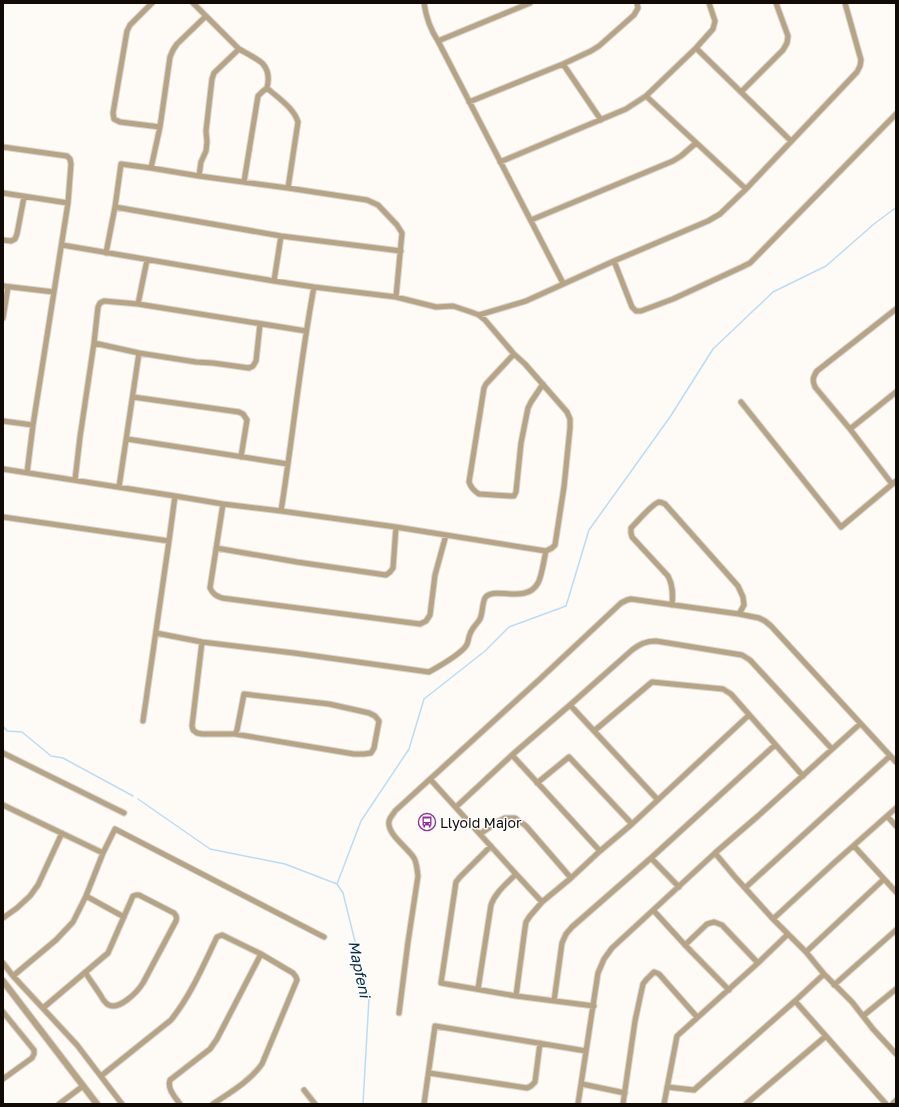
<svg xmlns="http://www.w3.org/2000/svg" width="899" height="1107" viewBox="0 0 899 1107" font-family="'Golos Text',sans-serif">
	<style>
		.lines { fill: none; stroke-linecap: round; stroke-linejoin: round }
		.stream { stroke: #b9ddf6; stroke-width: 1.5 }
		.minor-casing { stroke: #d8d4cf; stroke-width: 7 }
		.tertiary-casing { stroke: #d8d4cf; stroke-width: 8 }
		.minor { stroke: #b7a484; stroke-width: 5 }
		.tertiary { stroke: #b7a484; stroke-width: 6 }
		.labels { text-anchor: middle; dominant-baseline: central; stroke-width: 3; stroke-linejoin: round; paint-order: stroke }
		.poi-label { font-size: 14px; fill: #110a05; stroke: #fff; text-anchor: start }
		.water-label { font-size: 15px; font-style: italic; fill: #002d45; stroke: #fff }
	</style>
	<rect width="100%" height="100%" fill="#fefaf6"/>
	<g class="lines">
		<path class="stream" d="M 3,726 L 7,731 L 22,732 L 51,756 L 63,758 L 133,796
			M 138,799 L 210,849 L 285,864 L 337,884
			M 337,884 L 361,821 L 409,749 L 424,699 L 485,651 L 509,627 L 566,606 L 589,530 L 670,417 L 713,349 L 773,292 L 826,266 L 874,224 L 894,209 L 896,209
			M 337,884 L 343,893 L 369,998 L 363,1104"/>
		<g class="minor-casing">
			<path id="minor" d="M 152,3 L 130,25 L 127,31 L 113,113 L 114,119 L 120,122 L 160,127
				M 193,3 L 239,49
				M 424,3 C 426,17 430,29 438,41 L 563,283
				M 438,41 L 530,3
				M 696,48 L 791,141
				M 563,64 L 601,120
				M 741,92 L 783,50 L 787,43 L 788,36 L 776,3
				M 646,96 L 746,189
				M 469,102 L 563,64 L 591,51 L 599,46 L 634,15 L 638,8 L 637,3
				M 3,147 L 67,156 L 70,159 L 71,164 L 68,203 L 33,425 L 27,473
				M 500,162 L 626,109 L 646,96 L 696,48 L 713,29 L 715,21 L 709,3
				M 151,168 L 160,127 L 170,57 L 173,50 L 177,44 L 206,16
				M 199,176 L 201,162 L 206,151 L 207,142 L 206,131 L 212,79 L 214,73 L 239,49 C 244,52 260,60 263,64 C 269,71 269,80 267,88
				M 244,182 L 258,96 L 262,92 L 267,88 C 278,98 294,108 298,122 L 288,188
				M 3,193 L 68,203
				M 115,207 L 281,236 L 401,251
				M 531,220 L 673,161 L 681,156 L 696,143
				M 3,240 L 11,241 L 15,239 L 17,234 L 24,197
				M 62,245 L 274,281 L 314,287 L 396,297 L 436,307 L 453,306 L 471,312 L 479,315 L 485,320 L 514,354 L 525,364 L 567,412 L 570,419 L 570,428 L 564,487 L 555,545 L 552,548 L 546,551 L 396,527 L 281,511 C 293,436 300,361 314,287
				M 106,253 L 115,207 L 121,164 L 151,168 L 199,176 L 288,188 L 367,200 L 378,205 L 397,225 L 402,233 L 396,297
				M 147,260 L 138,304 L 306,331
				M 614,261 L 632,307 L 636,311 L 641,311 L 673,299 L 742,267 L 750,263 L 755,258 L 896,114
				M 274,281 L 281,236
				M 3,286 L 54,292
				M 138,304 L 104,301 L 100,303 L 98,307 L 94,343 L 139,353 L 196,362 L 213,363 L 249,368 L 253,366 L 256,361 L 260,324
				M 479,315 L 526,301 L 614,261 L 708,221 L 720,214 L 746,189 L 857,72 L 860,66 L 861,60 L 845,3
				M 3,318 L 8,287
				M 514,354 L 486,384 L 484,388 L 469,482 C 471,488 474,491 479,494 L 510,496 L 514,496 L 516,492 L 521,443 L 528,408 L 531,402 L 543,384
				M 133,397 L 239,412 L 243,414 L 247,420 L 241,457
				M 741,402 L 841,527 L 896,481
				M 3,421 L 33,425
				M 850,429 L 896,392
				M 127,439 L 288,464
				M 3,469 C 60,478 118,487 175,496 L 169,541 L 3,517
				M 75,480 L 80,437 L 94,343
				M 892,484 L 850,429 L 815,387 C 812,380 813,377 817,371 L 896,309
				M 119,487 L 139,353
				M 175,496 L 223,504 L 281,511
				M 223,504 L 210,588 C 213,594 216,596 222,598 L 420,624 L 426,621 L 430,615 L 435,575 L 446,535
				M 216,548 L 297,562 L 386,575 L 390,572 L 393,568 L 396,527
				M 672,605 C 673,594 673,585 668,576 L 632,537 L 631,533 L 631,528 C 636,523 653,503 659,502 C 661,502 663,503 665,504 L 738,586 L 743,597 L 744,605 L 739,614
				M 156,633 L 202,642 L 294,653 L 429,672 C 438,667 460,654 466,646 C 469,642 468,638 470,634 C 472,628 477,624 480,619 C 483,612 482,604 485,598 C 493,585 526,605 538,583 C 542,576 544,559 546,551
				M 202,642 L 192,726 L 193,730 L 197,733 L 202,734 L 235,734 L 237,730 L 244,694 L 329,704 L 356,710 L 369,713 L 375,716 L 379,721 L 374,748 L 371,753 L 364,754 L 354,754 L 235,734
				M 570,705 L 658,800
				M 143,721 L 169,541
				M 594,731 L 652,682 L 723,689 L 731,694 L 803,776
				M 3,753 L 124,813
				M 512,755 L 600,851
				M 430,779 L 516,874 L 542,902
				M 537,783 L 569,757 L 632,824
				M 3,805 L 103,853
				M 456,807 L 512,755 L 570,705 L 632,650 C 640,644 646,641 656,641 L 742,655 L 750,660 L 832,749
				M 887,816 L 896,826
				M 480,834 L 499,821 L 505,818 L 515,818 L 526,826 L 571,878
				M 491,846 L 460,877 L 456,882 L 441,983 L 516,996 L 594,1006
				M 854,846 L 896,892
				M 715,853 L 735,877 L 773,919 L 806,952 L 824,974 L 852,1002 L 873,1029 L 896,1054
				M 651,858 L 679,887
				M 745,888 L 890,756
				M 86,896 L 124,917
				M 654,911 L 685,945 L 729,990
				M 3,918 L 17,908 L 30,896 L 38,885 L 62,833
				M 773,919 L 835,862 L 896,808
				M 685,945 L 707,924 L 714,922 L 722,925 L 758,963
				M 806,952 L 884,879
				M 3,963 L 13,976 L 77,1045 L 122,1104
				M 13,976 L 56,940 L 73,922 L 86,896 L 103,853 L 115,829 L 324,937
				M 834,985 L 896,930
				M 478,989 L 491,905 C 495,893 506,884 516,874
				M 516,996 L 525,928 L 526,922 L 530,916 L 542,902 L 571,878 L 600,851 L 632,824 L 749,715
				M 554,1001 L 562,943 L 566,934 L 572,927 L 651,858 L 775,745
				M 795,1001 L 886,1104
				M 43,1008 L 108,953 L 133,896 L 136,895 L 139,895 L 174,913 C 177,916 177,918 176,921 L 143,983 C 138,991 117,1014 106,1003 C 104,1001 102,998 101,996 C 96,988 90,980 85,972
				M 3,1012 L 34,1050 L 34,1054 L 32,1058 L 3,1079
				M 399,1013 L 408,942 L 418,876 C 417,870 417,863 414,858 C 408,848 387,834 389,822 C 389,818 393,815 395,811 L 541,678 L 621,603 L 627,600 L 631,599 L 739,614 L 759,618 L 765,621 L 771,626 L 896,762
				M 863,1016 L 896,989
				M 429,1073 L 527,1088 L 531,1086 L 535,1082 L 540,1043
				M 101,1076 L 171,1020 C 191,995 203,966 217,937 L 222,935 L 261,954 L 217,1039 L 210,1049 L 170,1080 C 167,1089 175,1097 180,1104
				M 582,1084 L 625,1093
				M 667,1087 L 694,1090 L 795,1001 L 824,974
				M 304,1090 L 315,1104
				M 59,1104 L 83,1086
				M 213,1104 C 231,1092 250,1081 262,1064 L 297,980 L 296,977 L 293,973 L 261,954
				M 424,1104 L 435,1026 L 586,1051
				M 578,1104 L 598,973 L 604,959 L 612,948 L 715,853 L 758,816 L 860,724
				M 623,1104 L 635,1021 L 643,984 L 646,980 L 654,972 L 659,974 L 697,1017
				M 664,1104 L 677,1036 L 758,963 L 788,934
				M 746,1104 L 826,1036"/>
		</g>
		<g class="tertiary-casing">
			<path id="tertiary" d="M 3,981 L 97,1104
				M 893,1104 L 896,1101"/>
		</g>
		<use href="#minor" class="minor"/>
		<use href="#tertiary" class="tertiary"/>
	</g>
	<defs>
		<g id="bus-ring" transform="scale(0.9)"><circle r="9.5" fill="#fff" stroke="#8e2f99" stroke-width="1.5"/><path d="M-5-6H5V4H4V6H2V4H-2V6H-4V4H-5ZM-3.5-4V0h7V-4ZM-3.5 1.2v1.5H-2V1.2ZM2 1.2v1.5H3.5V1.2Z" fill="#8e2f99"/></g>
	</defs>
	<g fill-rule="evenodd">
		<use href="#bus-ring" x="427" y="822"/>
	</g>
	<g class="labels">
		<g class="poi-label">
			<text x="440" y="822">Llyoid Major</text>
		</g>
		<g class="water-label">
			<text transform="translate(360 969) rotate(78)">Mapfeni</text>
		</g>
	</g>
	<rect width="899" height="1107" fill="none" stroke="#110a05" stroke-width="8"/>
</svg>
